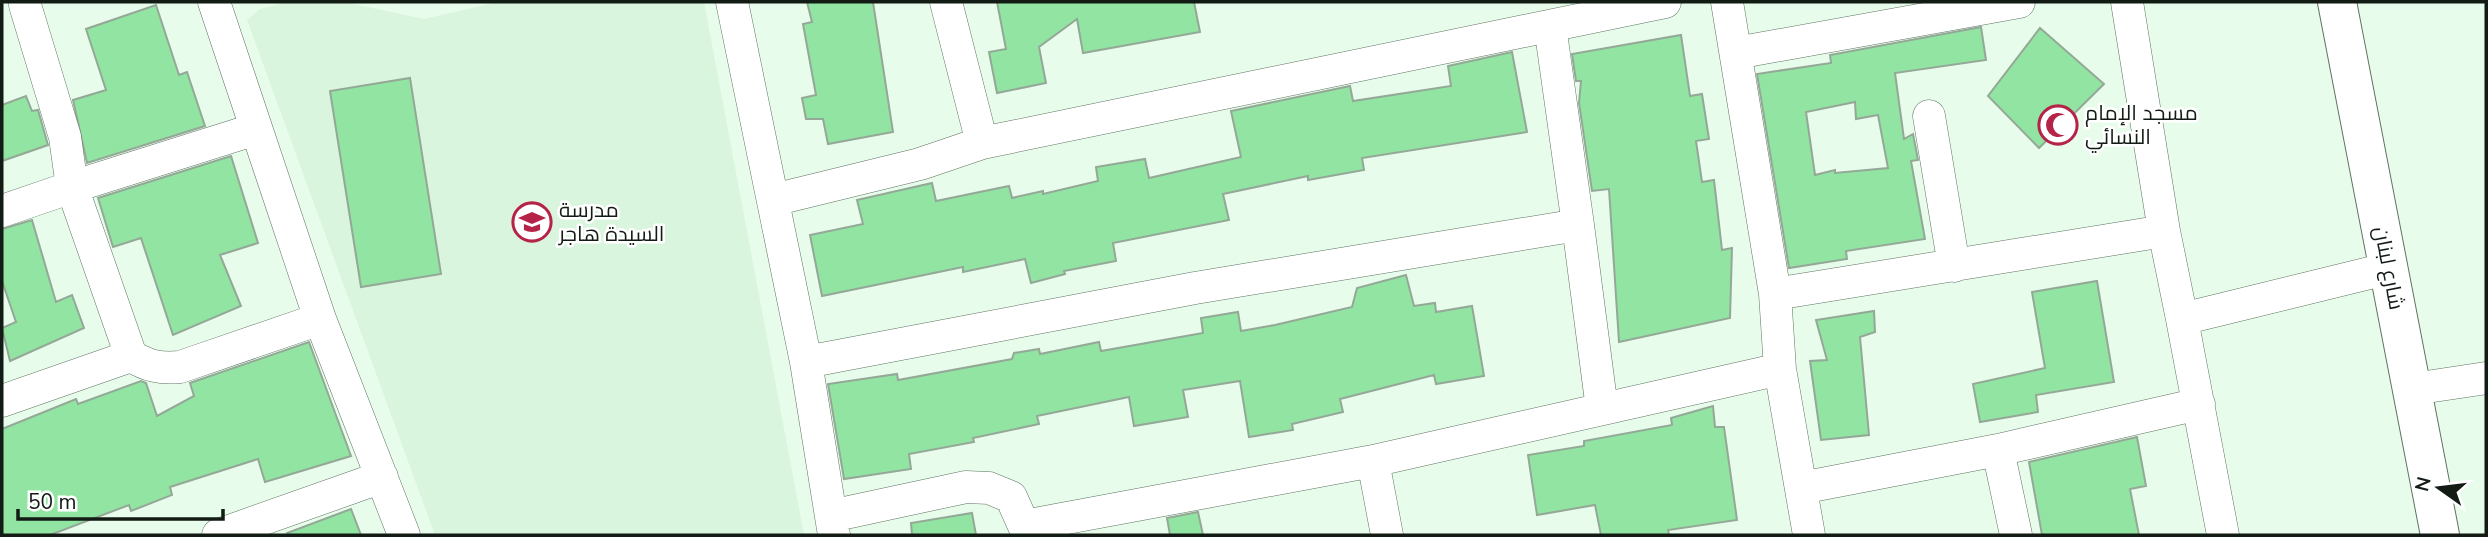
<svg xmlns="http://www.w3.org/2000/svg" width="2488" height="537" viewBox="0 0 2488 537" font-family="'Nunito Sans',Cairo,sans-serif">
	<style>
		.built { fill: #d9f5dd }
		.building { fill: #92e4a2; stroke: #94a897; stroke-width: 2; fill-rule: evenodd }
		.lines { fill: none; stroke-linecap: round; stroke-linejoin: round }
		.minor-casing { stroke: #607363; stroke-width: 33 }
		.tertiary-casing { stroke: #607363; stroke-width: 40 }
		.minor { stroke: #fff; stroke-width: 32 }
		.tertiary { stroke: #fff; stroke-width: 38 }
		.labels { text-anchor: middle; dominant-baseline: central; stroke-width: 5; stroke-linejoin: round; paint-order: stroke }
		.poi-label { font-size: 21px; fill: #131b15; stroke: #fff; text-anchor: start }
		.street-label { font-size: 21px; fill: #131b15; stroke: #fff }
	</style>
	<rect width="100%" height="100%" fill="#e7fcea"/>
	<path class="built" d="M 288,2 L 344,2 L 424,19 L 498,2 L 704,2 L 804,535 L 435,535 L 247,20 L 260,9 Z"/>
	<path class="building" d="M 807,2 L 873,2 L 893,132 L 828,144 L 823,119 L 806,119 L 802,98 L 816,95 L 803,24 L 812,22 Z
		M 997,2 L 1194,2 L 1200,32 L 1083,53 L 1077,19 L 1039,47 L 1046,83 L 997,93 L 989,52 L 1006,49 Z
		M 156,5 L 179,75 L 187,72 L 205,126 L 87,163 L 73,100 L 106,90 L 86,29 Z
		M 1981,27 L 1986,60 L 1895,73 L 1904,139 L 1913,134 L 1918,160 L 1911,161 L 1925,239 L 1846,251 L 1847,259 L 1789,268 L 1757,74 L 1831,63 L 1830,55 ZM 1855,102 L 1856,119 L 1878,115 L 1888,168 L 1835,173 L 1835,170 L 1815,175 L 1806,112 Z
		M 2040,28 L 2104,84 L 2039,148 L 1988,96 Z
		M 1681,35 L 1690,96 L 1702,94 L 1709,139 L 1696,141 L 1702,182 L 1714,180 L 1722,250 L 1732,248 L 1730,318 L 1619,342 L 1609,189 L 1592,191 L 1579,103 L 1581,81 L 1576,81 L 1572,54 Z
		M 1512,52 L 1527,132 L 1362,158 L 1364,170 L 1308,180 L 1308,176 L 1223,194 L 1229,220 L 1113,243 L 1116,261 L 1064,271 L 1065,274 L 1031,283 L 1025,259 L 963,272 L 963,267 L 822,296 L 810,235 L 863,224 L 857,200 L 932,183 L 936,201 L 1009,186 L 1012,198 L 1043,191 L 1043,194 L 1098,181 L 1096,167 L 1145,159 L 1149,178 L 1241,157 L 1231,111 L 1350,86 L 1353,101 L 1451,86 L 1448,66 Z
		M 410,78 L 441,274 L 361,287 L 330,91 Z
		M 26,96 L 32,111 L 38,110 L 48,145 L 2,161 L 2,105 Z
		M 231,156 L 258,243 L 220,255 L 241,306 L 173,335 L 141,238 L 113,247 L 98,198 Z
		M 32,220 L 56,302 L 72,295 L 84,328 L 10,361 L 2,328 L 16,322 L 2,281 L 2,229 Z
		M 1406,275 L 1414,306 L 1435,303 L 1436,312 L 1472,306 L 1484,376 L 1436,384 L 1434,375 L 1340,399 L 1343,412 L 1292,424 L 1293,430 L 1249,437 L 1240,381 L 1183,390 L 1188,417 L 1134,426 L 1129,397 L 1037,416 L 1039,424 L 973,438 L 974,442 L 909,454 L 911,469 L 844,479 L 828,384 L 897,374 L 898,380 L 1012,359 L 1014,353 L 1039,349 L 1040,354 L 1099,342 L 1101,351 L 1203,333 L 1201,318 L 1238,312 L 1241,331 L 1275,325 L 1352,307 L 1357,288 Z
		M 2097,281 L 2114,382 L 2036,395 L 2038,412 L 1980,422 L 1973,384 L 2045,368 L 2032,292 Z
		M 1874,311 L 1875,332 L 1860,337 L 1869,435 L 1821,440 L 1810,361 L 1827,360 L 1816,320 Z
		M 309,342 L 351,456 L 265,482 L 258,459 L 170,487 L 172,495 L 131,511 L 129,505 L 50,535 L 2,535 L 2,429 L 76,399 L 78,404 L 141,381 L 146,383 L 157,416 L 194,396 L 190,383 Z
		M 1713,406 L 1715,427 L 1724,427 L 1737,520 L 1668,530 L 1669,535 L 1601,535 L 1595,505 L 1537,515 L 1528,455 L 1584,446 L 1584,441 L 1672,425 L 1671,418 Z
		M 2137,437 L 2146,486 L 2130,489 L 2139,535 L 2042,535 L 2029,462 Z
		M 351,509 L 361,535 L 288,535 L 287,533 Z
		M 1198,512 L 1203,535 L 1170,535 L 1167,518 Z
		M 972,513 L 976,535 L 912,535 L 911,523 Z"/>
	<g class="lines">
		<g class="minor-casing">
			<path id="minor" d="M 214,2 L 320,319 L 404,535
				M 732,2 L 806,362 L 834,535
				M 946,2 L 982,143
				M 1727,2 L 1775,294 L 1780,369 L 1809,535
				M 2127,2 L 2164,231
				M 25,5 L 65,137 L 72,187 L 256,129
				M 1736,53 L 2019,2
				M 1929,116 L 1954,266
				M 773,200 L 920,164 L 982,143 L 1665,2
				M 2,211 L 72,187 L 131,356 C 148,366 160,369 180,367 L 320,319
				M 1578,225 L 1602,409
				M 1775,294 L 2164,231 L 2182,319 L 2390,268
				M 2182,319 L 2223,535
				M 806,362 L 1195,288 L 1578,225 L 1550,26
				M 2413,389 L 2486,378
				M 2,401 L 131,356
				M 1998,450 L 2016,535
				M 1373,461 L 1387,535
				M 1801,488 L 1998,450 L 2199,404
				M 831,516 L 966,487 L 989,488 L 1011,497 L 1024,526 L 1373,461 L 1780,369
				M 218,535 L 382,477"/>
		</g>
		<g class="tertiary-casing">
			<path id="tertiary" d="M 2337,2 L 2440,535"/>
		</g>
		<use href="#minor" class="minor"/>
		<use href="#tertiary" class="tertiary"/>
	</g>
	<defs>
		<g id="mosque-ring" transform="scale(2.0125)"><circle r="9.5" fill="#fff" stroke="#b52348" stroke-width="1.5"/><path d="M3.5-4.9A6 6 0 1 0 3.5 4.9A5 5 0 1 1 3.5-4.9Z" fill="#b52348"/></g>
		<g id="school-ring" transform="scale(2.0125)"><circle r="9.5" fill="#fff" stroke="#b52348" stroke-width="1.5"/><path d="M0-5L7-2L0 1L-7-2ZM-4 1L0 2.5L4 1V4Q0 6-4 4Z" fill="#b52348"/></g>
	</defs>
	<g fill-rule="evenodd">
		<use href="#mosque-ring" x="2058" y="125"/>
		<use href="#school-ring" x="532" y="222"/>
	</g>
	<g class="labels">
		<g class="poi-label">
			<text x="2085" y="113">مسجد الإمام<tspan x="2085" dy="24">النسائي</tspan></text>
			<text x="559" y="210">مدرسة<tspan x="559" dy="24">السيدة هاجر</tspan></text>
		</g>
		<g class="street-label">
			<text transform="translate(2389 268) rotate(79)">شارع لبنان</text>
		</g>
	</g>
	<rect width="2488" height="537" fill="none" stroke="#131b15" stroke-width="7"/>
	<g transform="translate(2439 488) rotate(284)" stroke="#ffffff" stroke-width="5" paint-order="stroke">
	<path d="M0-5L12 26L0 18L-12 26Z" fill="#131b15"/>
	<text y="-10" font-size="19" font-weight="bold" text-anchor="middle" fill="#131b15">N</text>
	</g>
	<path d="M18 509v10h205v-10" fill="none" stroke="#131b15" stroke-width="3.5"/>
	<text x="28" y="509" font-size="21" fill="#131b15" stroke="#ffffff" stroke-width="5" paint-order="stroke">50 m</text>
</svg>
